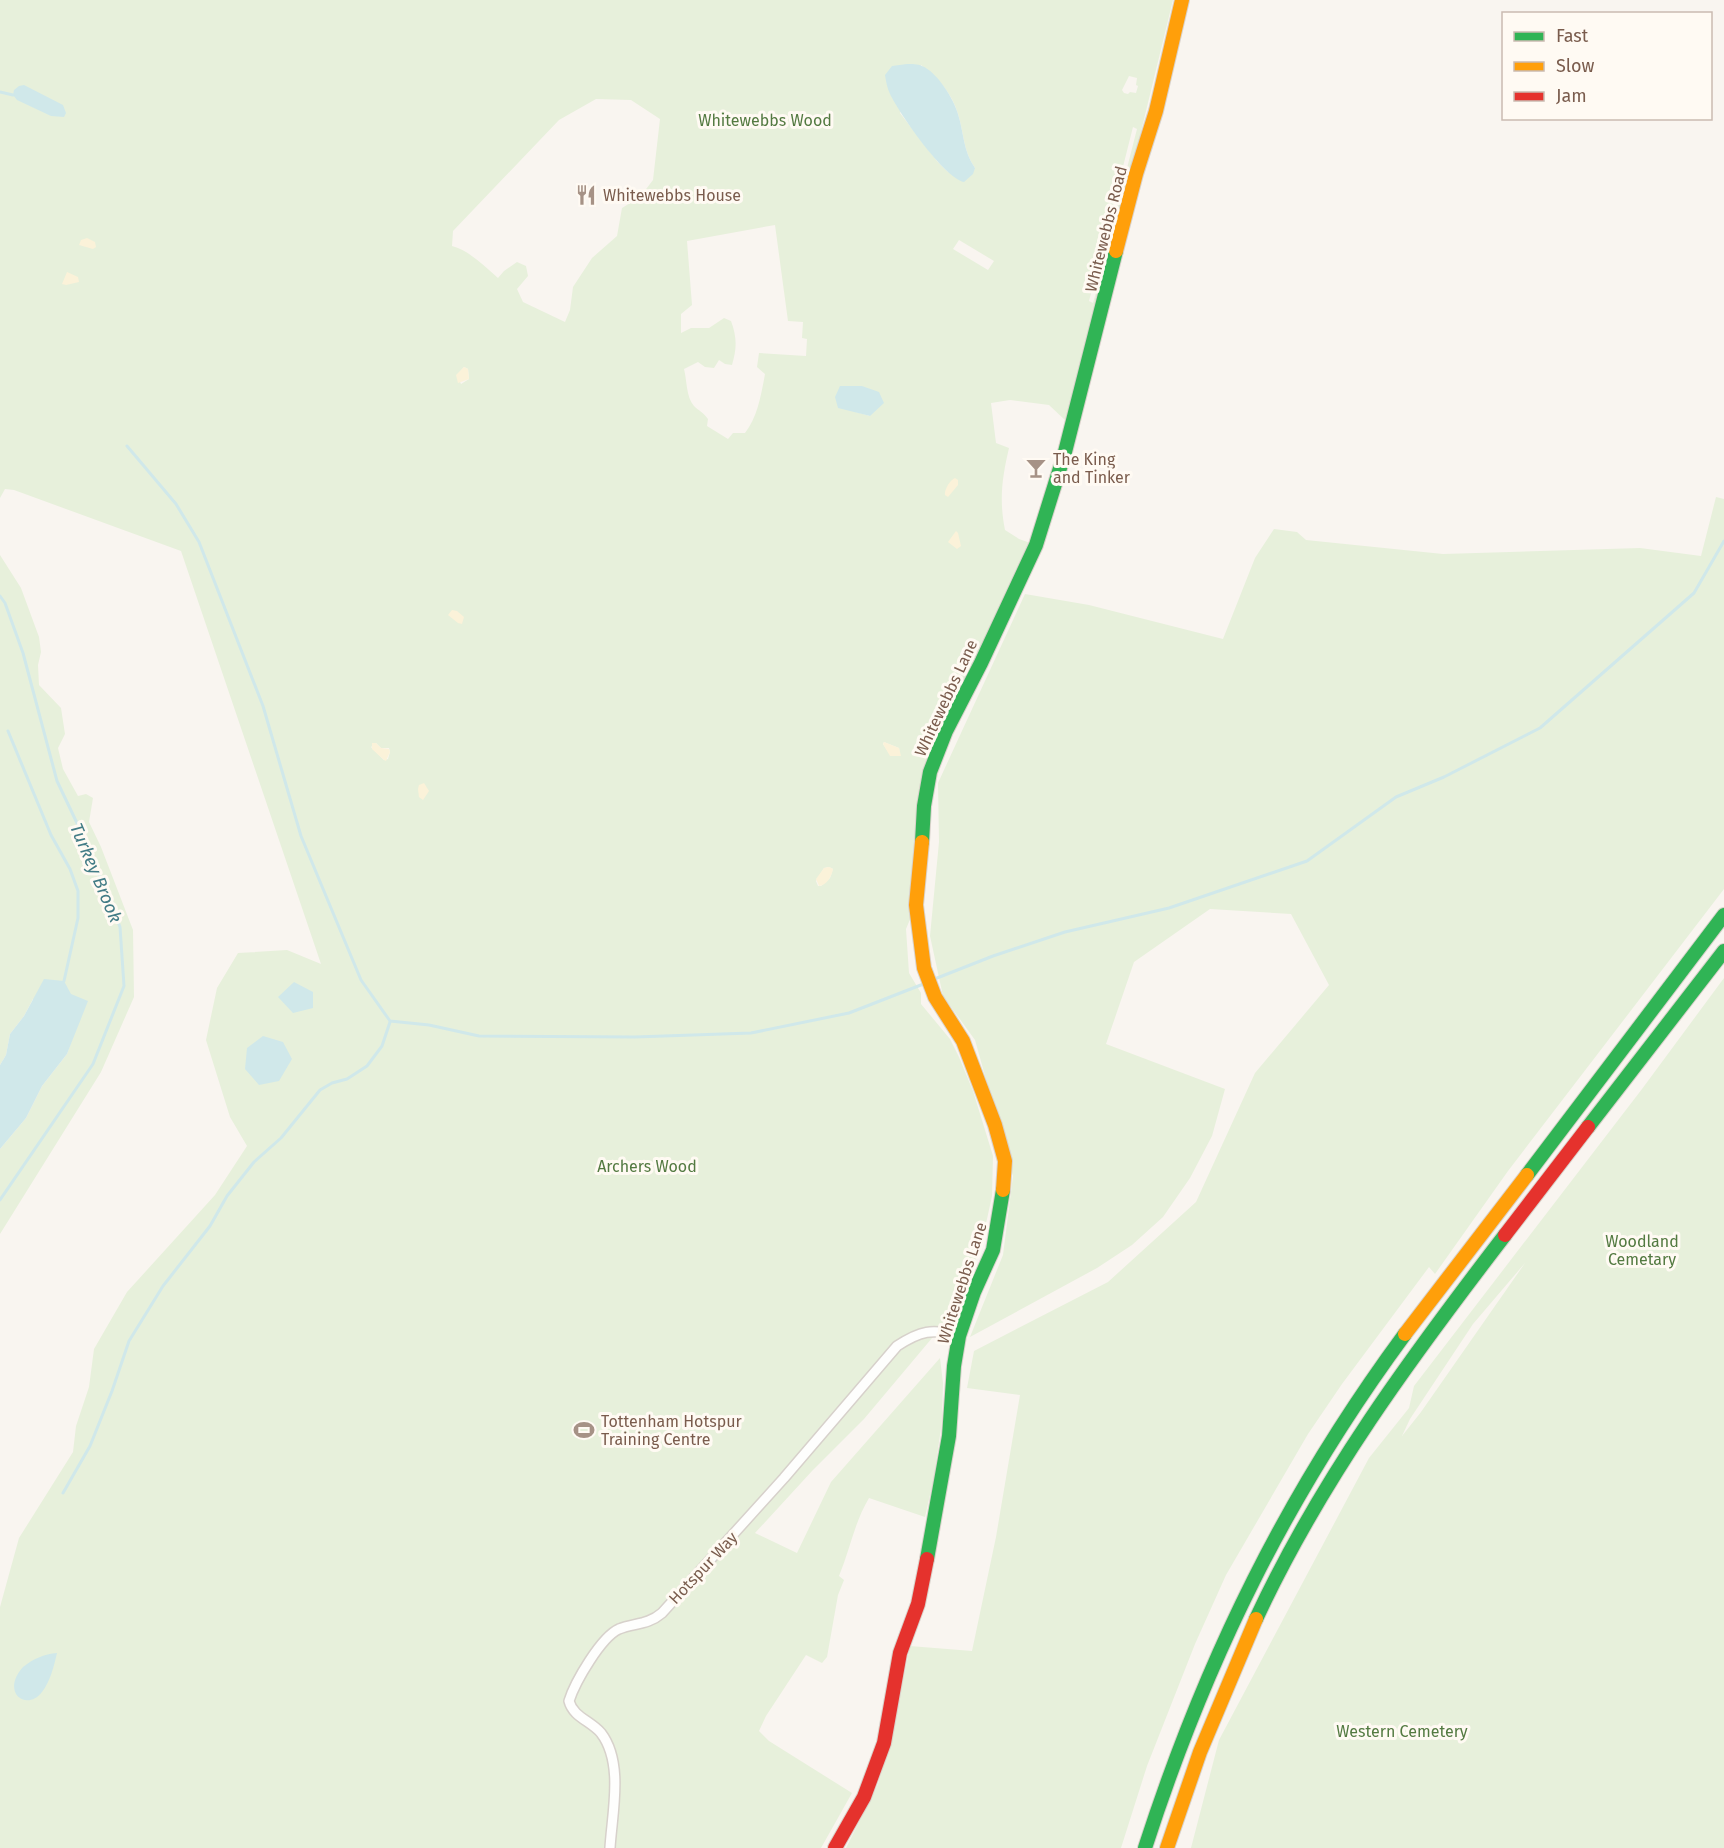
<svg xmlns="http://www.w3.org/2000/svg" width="1724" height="1848" viewBox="0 0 1724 1848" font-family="'Fira Sans',sans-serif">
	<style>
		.green { fill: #e7f0db; fill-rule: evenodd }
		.sand { fill: #fbf2d9 }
		.water { fill: #d0e8ea }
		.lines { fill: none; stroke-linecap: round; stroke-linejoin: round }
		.stream { stroke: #d0e8ea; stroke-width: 3 }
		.street-casing { stroke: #d7d1cb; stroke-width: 12 }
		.fast-casing { stroke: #d9d2cb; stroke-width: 16 }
		.slow-casing { stroke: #d9d2cb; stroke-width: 16 }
		.jam-casing { stroke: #d9d2cb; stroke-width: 16 }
		.street { stroke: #fefefd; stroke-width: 9 }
		.fast { stroke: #30b455; stroke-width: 14 }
		.slow { stroke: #ff9f0a; stroke-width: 14 }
		.jam { stroke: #e5322d; stroke-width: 14 }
		.labels { text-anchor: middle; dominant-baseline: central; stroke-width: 6; stroke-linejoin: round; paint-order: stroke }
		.park-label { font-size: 16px; fill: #537a41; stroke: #fffaf3 }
		.poi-label { font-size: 16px; fill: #7a5c4d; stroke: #fffaf3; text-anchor: start }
		.street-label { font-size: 16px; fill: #7a5c4d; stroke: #fffaf3 }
		.water-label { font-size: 18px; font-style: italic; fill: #437c86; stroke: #fffaf3 }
	</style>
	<rect width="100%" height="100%" fill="#f9f5f0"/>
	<path class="green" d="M 0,0 L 1173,0 L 1119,222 L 1066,421 L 1049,405 L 1010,400 L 991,403 L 996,443 L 1009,448 C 1002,478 999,500 1005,530 L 1019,539 L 1036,545 L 930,772 L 916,905 L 906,929 L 909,973 L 921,993 L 921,1004 L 950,1039 L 959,1057 L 973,1091 L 993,1156 L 992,1196 L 987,1219 L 980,1250 L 958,1300 L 958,1312 L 943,1325 L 864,1419 L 812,1471 L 755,1533 L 797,1553 L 831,1482 L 940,1358 L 943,1383 L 942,1421 L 934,1477 L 925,1517 L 869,1498 C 854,1523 850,1550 839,1576 L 844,1580 L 838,1595 L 827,1657 L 822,1663 L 806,1655 L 766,1716 L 759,1731 L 769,1741 L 852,1793 L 821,1848 L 0,1848 L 0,1607 L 19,1538 L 73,1452 L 76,1426 L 89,1387 L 94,1349 L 127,1292 L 215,1195 L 247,1146 L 230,1117 L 206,1040 L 217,988 L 238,953 L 287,950 L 321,964 L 181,551 L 14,490 L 5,489 L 0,498 ZM 921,65 C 938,78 952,93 958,114 C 964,133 963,151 975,168 L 948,172 L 937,161 L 900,113 ZM 1129,76 L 1137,78 L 1136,85 L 1138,86 L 1136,93 L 1130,92 L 1128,94 L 1124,93 L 1122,90 ZM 596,99 L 631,100 L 660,119 L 653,180 L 640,197 L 622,208 L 617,236 L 592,258 L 573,287 L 570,310 L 565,322 L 523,302 L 517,289 L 528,276 L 526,266 L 517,262 L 504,271 L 498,278 C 484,266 470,251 452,246 L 453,231 L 559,120 ZM 1133,127 L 1137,129 L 1106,250 L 1102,250 ZM 775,225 L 788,321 L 803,322 L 802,338 L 807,339 L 806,356 L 759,353 L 757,367 L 765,374 C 761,395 758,416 745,433 L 733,433 L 728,439 L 707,426 L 708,419 C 704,413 698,410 694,406 C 686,397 687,380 684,369 L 698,362 L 705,367 L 714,368 L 719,360 L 725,364 L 732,365 C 737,348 737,337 731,321 L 724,318 L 709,328 L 691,328 L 681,333 L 681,314 L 692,305 L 687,241 ZM 959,240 L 994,261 L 988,270 L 953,249 ZM 1096,274 L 1101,275 L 1093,303 L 1089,301 ZM 464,367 L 468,369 L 469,379 L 461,384 L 457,375 ZM 862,386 L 870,416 L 856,412 ZM 884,742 L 899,748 L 900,756 L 891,756 L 883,744 ZM 376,743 L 381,748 L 389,748 L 390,752 L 388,759 L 384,760 L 371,747 ZM 829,867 L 833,869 L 830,878 L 821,886 L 818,886 L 816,881 L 824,868 Z
		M 1716,497 L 1724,499 L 1724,889 L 1508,1171 L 1435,1274 L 1429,1267 L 1342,1384 L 1308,1434 L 1226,1575 L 1195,1644 L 1147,1766 L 1121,1848 L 846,1848 L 878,1784 L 894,1727 L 910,1646 L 972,1651 L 996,1537 L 1020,1395 L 967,1388 L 974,1351 L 1108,1282 L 1196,1202 L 1255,1073 L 1329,985 L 1291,914 L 1210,909 L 1134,962 L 1106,1044 L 1225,1089 L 1212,1136 L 1190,1178 L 1163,1217 L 1132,1245 L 1097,1268 L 970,1337 L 1003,1255 L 1013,1176 L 975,1040 L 943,996 L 930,936 L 939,842 L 938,783 L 1025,594 L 1089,605 L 1223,639 L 1255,558 L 1274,529 L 1297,532 L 1306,540 L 1443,554 L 1640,548 L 1701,556 Z
		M 0,555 L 21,588 L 39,637 L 41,652 L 38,665 L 39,685 L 61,708 L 65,734 L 58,748 L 63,769 L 78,796 L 86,794 L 93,798 L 89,822 L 101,847 L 133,930 L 134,997 L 101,1072 L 0,1234 L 0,1149 L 26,1118 L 42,1086 L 67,1054 L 76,1029 L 33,999 L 24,1016 L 10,1034 L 6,1055 L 0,1065 Z
		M 1724,978 L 1724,1848 L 1191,1848 L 1219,1740 L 1369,1458 L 1409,1408 L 1414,1386 L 1642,1089 ZM 1525,1263 L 1421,1412 L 1402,1436 L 1410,1419 L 1473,1324 Z"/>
	<path class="sand" d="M 87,238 L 95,242 L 96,247 L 93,249 L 79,245 L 81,240 Z
		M 67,272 L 78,277 L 79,282 L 66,285 L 62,284 Z
		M 464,367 L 468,369 L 469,379 L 458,383 L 456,375 Z
		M 955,478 L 958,480 L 958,485 L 948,497 L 945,495 C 944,490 950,480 955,478 Z
		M 956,531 L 958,533 L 961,546 L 957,549 L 948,542 Z
		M 452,610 L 457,611 L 464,617 L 462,624 L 458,623 L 448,615 Z
		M 884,742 L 899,748 L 901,756 L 890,756 L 883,744 Z
		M 372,743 L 376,743 L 381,748 L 389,749 L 390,752 L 386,761 L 384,760 L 372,749 Z
		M 424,783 L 429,791 L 423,800 L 419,797 L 418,789 L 419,785 Z
		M 829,867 L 833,869 C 832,876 826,886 819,886 L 816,879 L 824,868 Z"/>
	<path class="water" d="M 907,64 C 911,64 918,64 922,66 C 937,72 954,99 958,114 C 964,133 963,151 975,168 L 973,174 L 964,182 C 944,178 899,113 890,94 C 887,88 886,81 885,75 L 892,66 Z
		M 24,85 L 63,105 L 66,113 L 64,117 L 51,116 L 17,100 L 13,95 L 14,90 L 19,86 Z
		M 840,386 L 862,386 L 879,392 L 884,403 L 870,416 L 838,408 L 835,397 Z
		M 44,979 L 64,981 L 71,994 L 88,1001 L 67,1054 L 42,1086 L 26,1118 L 0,1149 L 0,1065 L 6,1055 L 10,1034 L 24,1016 Z
		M 294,982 L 313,992 L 313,1008 L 293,1013 L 278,997 Z
		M 263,1036 L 283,1042 L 292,1059 L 279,1081 L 259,1085 L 245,1069 L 247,1048 Z
		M 57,1653 C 54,1666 50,1682 42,1692 C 27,1712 0,1693 23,1667 C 33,1659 44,1654 57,1653 Z"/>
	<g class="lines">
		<path class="stream" d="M 0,92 L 13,95
			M 127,446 L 176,504 L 199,542 L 263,706 L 301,836 L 361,980 L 390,1021 L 429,1025 L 479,1036 L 635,1037 L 751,1033 L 849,1013 L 926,983
			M 0,596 L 5,603 L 23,653 L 57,781 L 86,842 L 120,927 L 124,986 L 93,1064 L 0,1200
			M 8,731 L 51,835 L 70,869 L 78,891 L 78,918 L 64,981
			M 932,980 L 993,956 L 1065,932 L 1169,908 L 1307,861 L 1396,797 L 1444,777 L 1540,728 L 1694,593 L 1724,541
			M 63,1493 L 90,1446 L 112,1391 L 129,1341 L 163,1286 L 210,1226 L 227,1196 L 254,1162 L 281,1138 L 320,1090 L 332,1083 L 347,1079 L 367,1066 L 382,1046 L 390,1022"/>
		<g class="street-casing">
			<path id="street" d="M 610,1848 C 612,1813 624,1763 601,1733 C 591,1721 573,1717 569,1701 C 575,1682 601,1637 619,1629 C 634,1623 648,1625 662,1613 L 784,1478 L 897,1346 C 920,1331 932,1328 959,1336"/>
		</g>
		<g class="fast-casing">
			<path id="fast" d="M 922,842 L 924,806 L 930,772 L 946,731 L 981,663 L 1036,545 L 1065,452 L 1116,251
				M 1588,1127 L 1724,951
				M 1527,1175 L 1724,915
				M 927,1559 L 949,1436 L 954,1366 L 959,1336 L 974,1292 L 993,1250 L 1003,1190
				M 1256,1619 C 1321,1479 1412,1356 1505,1235
				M 1145,1848 C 1206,1659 1287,1494 1405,1334"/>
		</g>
		<g class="slow-casing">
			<path id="slow" d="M 1116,251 L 1136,174 L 1156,111 L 1182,0
				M 922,842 L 916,905 L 924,968 L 935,997 L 963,1041 L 995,1125 L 1005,1161 L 1003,1190
				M 1405,1334 L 1527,1175
				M 1167,1848 L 1200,1752 L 1256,1619"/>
		</g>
		<g class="jam-casing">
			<path id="jam" d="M 1505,1235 L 1588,1127
				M 835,1848 L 864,1797 L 884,1743 L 900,1653 L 918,1604 L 927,1559"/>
		</g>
		<use href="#street" class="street"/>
		<use href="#fast" class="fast"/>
		<use href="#slow" class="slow"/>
		<use href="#jam" class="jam"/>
	</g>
	<defs>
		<g id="restaurant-bare" transform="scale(1.62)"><path d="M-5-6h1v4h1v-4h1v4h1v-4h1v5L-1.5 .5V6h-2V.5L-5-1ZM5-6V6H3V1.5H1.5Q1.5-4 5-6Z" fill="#a69286" stroke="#fffaf3" stroke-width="2.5" paint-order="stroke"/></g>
		<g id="bar-bare" transform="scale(1.62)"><path d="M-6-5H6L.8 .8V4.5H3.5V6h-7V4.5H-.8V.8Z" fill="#a69286" stroke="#fffaf3" stroke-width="2.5" paint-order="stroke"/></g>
		<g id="stadium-bare" transform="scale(1.62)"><path d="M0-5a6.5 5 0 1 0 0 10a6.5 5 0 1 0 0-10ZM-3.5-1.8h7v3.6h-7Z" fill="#a69286" stroke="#fffaf3" stroke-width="2.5" paint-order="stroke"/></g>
	</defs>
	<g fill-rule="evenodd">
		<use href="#restaurant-bare" x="586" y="195"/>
		<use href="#bar-bare" x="1036" y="468"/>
		<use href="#stadium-bare" x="584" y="1430"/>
	</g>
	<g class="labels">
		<g class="park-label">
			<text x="765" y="120">Whitewebbs Wood</text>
			<text x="647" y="1166">Archers Wood</text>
			<text x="1642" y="1241">Woodland<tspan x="1642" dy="18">Cemetary</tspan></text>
			<text x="1402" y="1731">Western Cemetery</text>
		</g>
		<g class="poi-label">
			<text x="603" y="195">Whitewebbs House</text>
			<text x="1053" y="459">The King<tspan x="1053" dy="18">and Tinker</tspan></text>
			<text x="601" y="1421">Tottenham Hotspur<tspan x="601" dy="18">Training Centre</tspan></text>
		</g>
		<g class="street-label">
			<text transform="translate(1106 229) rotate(-76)">Whitewebbs Road</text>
			<text transform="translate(946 698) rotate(-65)">Whitewebbs Lane</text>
			<text transform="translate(962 1283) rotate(-72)">Whitewebbs Lane</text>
			<text transform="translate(703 1568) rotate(-47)">Hotspur Way</text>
		</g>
		<g class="water-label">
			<text transform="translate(96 873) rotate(67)">Turkey Brook</text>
		</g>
	</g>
	<rect x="1502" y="12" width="210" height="108" fill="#fffaf3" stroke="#cabbb1" stroke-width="1.5"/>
	<rect x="1514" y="32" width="30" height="9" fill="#30b455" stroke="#cabbb1" stroke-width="1.5"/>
	<text x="1556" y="42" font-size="18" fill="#7a5c4d">Fast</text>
	<rect x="1514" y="62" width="30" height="9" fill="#ff9f0a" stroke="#cabbb1" stroke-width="1.5"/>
	<text x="1556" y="72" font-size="18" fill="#7a5c4d">Slow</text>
	<rect x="1514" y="92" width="30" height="9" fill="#e5322d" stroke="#cabbb1" stroke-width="1.5"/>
	<text x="1556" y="102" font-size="18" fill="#7a5c4d">Jam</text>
</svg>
